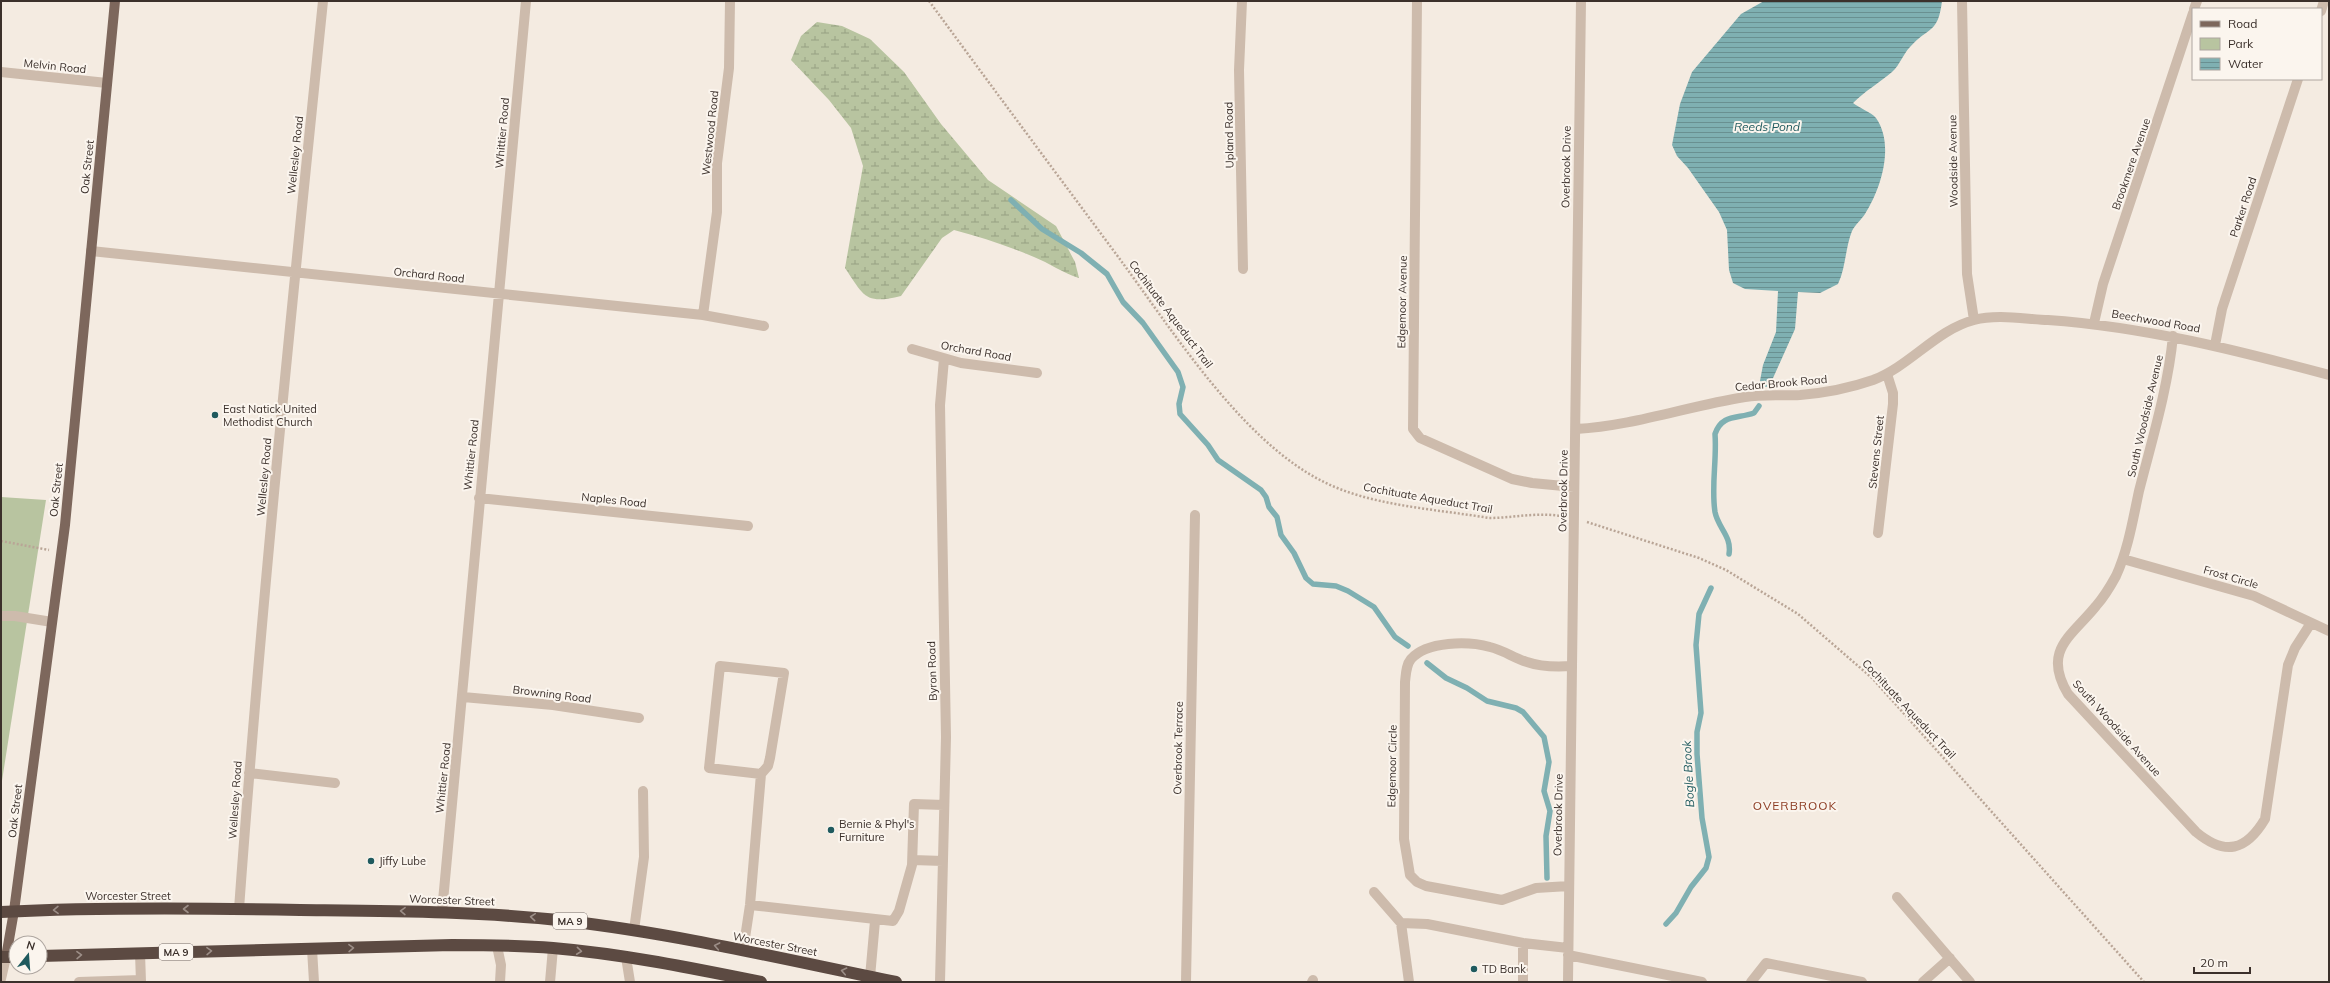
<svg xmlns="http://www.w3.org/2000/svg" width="2330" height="983" viewBox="0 0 2330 983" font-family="Mulish,sans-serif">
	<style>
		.wetland { fill: url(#wetland-marsh) }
		.park { fill: #b8c4a0 }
		.water { fill: url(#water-rules) }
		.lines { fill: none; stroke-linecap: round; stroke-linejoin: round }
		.stream { stroke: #7fb0b2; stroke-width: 5.5 }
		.path { stroke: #b9a596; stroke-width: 2.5; stroke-dasharray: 2 2; stroke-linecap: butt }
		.minor { stroke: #cdbbac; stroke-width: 10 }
		.major { stroke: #7d675c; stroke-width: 10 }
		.highway { stroke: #5c4a42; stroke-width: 12 }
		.oneway { stroke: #9c8e87 }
		.poi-dot { fill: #1f5a5e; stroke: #fbf5ee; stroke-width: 1.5 }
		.labels { text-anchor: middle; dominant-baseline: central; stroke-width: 4; stroke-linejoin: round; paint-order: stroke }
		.shield { fill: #fbf5ee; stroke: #756b66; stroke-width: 1 }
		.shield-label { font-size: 10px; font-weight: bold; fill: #3b302b }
		.street-label { font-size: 11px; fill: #3b302b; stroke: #fbf5ee }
		.poi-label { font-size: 11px; fill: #3b302b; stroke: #fbf5ee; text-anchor: start }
		.water-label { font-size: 12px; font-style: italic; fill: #1f5a5e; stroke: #fbf5ee }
		.neighbourhood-label { font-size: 12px; letter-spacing: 1px; fill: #8c3b22; stroke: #fbf5ee }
	</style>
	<defs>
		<pattern id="wetland-marsh" width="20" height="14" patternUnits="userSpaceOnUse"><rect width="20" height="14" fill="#b8c4a0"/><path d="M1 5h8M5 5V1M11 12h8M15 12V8" fill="none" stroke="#97a083"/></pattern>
		<pattern id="water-rules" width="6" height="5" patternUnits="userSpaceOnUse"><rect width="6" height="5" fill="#7fb0b2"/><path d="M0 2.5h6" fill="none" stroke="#699091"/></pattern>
	</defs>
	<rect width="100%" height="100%" fill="#f4ebe1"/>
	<path class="wetland" d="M 817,22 L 842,26 L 870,39 L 904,72 L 941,124 L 988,180 L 1056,226 L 1075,262 L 1079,278 C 1063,273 1049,263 1034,257 C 1008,246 981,237 954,230 L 942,238 L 901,296 C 865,305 864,296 845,268 L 863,166 L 851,128 L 829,100 L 791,60 L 801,36 Z"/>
	<path class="park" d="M 1,497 L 46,500 L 1,787 Z"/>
	<path class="water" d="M 1764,1 L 1942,1 C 1938,34 1929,26 1910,47 C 1903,54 1900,65 1892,72 C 1879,83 1865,91 1853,103 C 1859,108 1871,112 1876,118 C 1895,145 1881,189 1865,214 C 1861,220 1855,225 1852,231 C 1845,249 1846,267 1838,284 L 1820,293 L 1798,292 L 1795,329 L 1769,387 L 1759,386 L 1763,365 L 1776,332 L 1778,291 L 1745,289 L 1733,283 L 1729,270 L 1727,230 L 1719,212 L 1688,168 L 1677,156 L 1672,145 L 1680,104 L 1692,72 L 1741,14 Z"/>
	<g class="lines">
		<path class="stream" d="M 1011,200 L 1042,229 L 1081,253 L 1107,274 L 1123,302 L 1143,323 L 1178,372 L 1183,387 L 1179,404 L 1180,414 L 1208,445 L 1218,460 L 1261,490 L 1266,497 L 1269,507 L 1277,517 L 1281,535 L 1294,553 L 1306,578 L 1313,584 L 1336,586 L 1348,591 L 1374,607 L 1395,637 L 1408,646
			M 1729,554 C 1732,536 1718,528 1715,512 C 1711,486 1717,460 1715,434 C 1722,414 1737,419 1754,413 L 1759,406
			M 1427,663 L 1446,678 L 1467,688 L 1487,701 L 1516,708 L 1523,712 L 1544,737 L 1549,762 L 1544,791 L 1550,811 L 1546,836 L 1547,878
			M 1666,924 L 1676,913 L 1691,887 L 1706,868 L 1709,857 L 1702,818 L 1697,754 L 1697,732 L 1701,713 L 1696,645 L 1699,614 L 1711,588"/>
		<path class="path" d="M 929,1 C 992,87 1056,173 1119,258 C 1173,331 1241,440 1322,481 C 1370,506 1436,509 1489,518 C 1513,518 1536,512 1561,516
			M 1587,522 L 1699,558 L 1726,570 L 1798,614 L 1872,678 L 2144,982
			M 1,541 L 49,550"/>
		<path class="minor" d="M 1242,1 L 1239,70 L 1243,269
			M 1417,1 L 1413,429 L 1420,438 L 1512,479 L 1532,483 L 1574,487
			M 1962,1 L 1967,274 L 1974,320
			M 2194,9 L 2197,1
			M 2321,11 L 2324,1
			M 1,72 L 107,83
			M 91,251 L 703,315 L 764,326
			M 703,315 L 717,212 L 717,163 L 729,68 L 730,1
			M 2094,323 L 2103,284 L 2193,13
			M 2173,336 C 2168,388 2152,440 2139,491 C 2133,519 2128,550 2116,576 C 2110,587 2104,597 2096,606 C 2071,637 2042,650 2068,694 L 2196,832 C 2225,856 2246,851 2265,819 L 2288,665 L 2295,648 L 2311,623
			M 2215,345 L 2222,309 L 2298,79
			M 912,349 L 961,363 L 1037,373
			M 1576,429 C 1633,426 1688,406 1745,397 C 1763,394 1782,396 1800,395 C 1824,393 1850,388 1873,380 C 1910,366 1936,330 1974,320 C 1997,314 2024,319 2048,320 C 2145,327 2236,350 2329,375
			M 479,498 L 748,526
			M 1878,533 L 1893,404 L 1893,393 L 1887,374
			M 2123,559 L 2254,596 L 2329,631
			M 1,616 L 15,616 L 52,622
			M 463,697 L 553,705 L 639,718
			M 249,773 L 335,783
			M 913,860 L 943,861
			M 1569,886 L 1536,888 L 1502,900 L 1426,886 L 1417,882 L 1410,875 L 1404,839 L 1405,682 C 1406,674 1406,665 1411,659 C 1427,641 1468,641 1490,647 C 1503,650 1514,658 1527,662 C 1541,667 1557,667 1572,666
			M 1374,892 L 1401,923 L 1409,982
			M 1897,897 L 1970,982
			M 750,905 L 893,921 L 899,911 L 912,865 L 914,804 L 944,805
			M 239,909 C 261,606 292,303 323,1
			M 442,912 L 526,1
			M 1401,923 L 1427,924 L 1523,943 L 1568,948
			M 634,930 L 644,857 L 643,791
			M 497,946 L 501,965 L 500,982
			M 312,949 L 314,982
			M 743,951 L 750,905 L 761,774 L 768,766 L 770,758 L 784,673 L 720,666 L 709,768 L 761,774
			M 140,953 L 141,982
			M 1568,955 L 1702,982
			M 626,957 L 630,982
			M 870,977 L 875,921
			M 1,979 L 6,957
			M 79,982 L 141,980
			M 550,982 L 553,948
			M 940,982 L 946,737 L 940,405 L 944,359
			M 1186,982 L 1195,515
			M 1312,982 L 1313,980
			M 1523,982 L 1523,943
			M 1568,982 C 1573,655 1575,328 1581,1
			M 1751,982 L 1766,963 L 1862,982
			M 1923,982 L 1950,958"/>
		<path class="major" d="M 6,957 L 14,911 L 65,525 L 115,1"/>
		<path class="highway" d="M 1,912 C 100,907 200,908 300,910 C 389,911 478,911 567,921 C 678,934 787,960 896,982
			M 40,956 L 452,945 C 486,945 519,945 553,948 C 623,954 692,968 761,982
			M 1,957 L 16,957"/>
	</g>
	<defs><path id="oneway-chevron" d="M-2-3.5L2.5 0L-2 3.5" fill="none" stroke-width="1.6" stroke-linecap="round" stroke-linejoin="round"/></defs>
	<g class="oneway">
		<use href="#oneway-chevron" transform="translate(186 909) rotate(180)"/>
		<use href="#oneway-chevron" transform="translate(56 910) rotate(179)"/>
		<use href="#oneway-chevron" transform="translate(403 911) rotate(-179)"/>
		<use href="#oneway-chevron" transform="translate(533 917) rotate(-175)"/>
		<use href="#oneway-chevron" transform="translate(717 946) rotate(-169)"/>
		<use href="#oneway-chevron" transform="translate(351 948) rotate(-1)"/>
		<use href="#oneway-chevron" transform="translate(209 951) rotate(-1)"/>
		<use href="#oneway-chevron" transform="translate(579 951) rotate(6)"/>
		<use href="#oneway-chevron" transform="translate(79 955) rotate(-1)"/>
		<use href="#oneway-chevron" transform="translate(844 971) rotate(-168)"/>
	</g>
	<g class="poi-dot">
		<circle cx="215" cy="415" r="4"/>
		<circle cx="831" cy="830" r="4"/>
		<circle cx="371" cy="861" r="4"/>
		<circle cx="1474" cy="969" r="4"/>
	</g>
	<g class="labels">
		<g class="shield">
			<rect x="553" y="913" width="34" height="16" rx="3"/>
			<rect x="159" y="944" width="34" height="16" rx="3"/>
		</g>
		<g class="shield-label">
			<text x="570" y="921">MA 9</text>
			<text x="176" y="952">MA 9</text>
		</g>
		<g class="street-label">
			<text transform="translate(55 66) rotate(6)">Melvin Road</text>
			<text transform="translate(502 133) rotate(-85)">Whittier Road</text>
			<text transform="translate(710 133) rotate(-84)">Westwood Road</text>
			<text transform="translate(1229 135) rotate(-91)">Upland Road</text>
			<text transform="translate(295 155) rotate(-84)">Wellesley Road</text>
			<text transform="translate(1953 161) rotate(-91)">Woodside Avenue</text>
			<text transform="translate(2131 164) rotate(-71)">Brookmere Avenue</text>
			<text transform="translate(87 167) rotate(-84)">Oak Street</text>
			<text transform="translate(1566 167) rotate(-89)">Overbrook Drive</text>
			<text transform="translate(2243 207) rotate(-72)">Parker Road</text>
			<text transform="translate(429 275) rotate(6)">Orchard Road</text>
			<text transform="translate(1402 302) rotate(-89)">Edgemoor Avenue</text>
			<text transform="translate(1171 314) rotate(53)">Cochituate Aqueduct Trail</text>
			<text transform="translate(2156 321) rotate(10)">Beechwood Road</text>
			<text transform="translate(976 351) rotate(10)">Orchard Road</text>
			<text transform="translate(1781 383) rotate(-5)">Cedar Brook Road</text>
			<text transform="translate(2145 416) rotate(-77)">South Woodside Avenue</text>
			<text transform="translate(1876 452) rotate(-84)">Stevens Street</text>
			<text transform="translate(471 455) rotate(-84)">Whittier Road</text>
			<text transform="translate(264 477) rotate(-85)">Wellesley Road</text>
			<text transform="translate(56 490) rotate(-84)">Oak Street</text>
			<text transform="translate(1563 491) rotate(-89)">Overbrook Drive</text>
			<text transform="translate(1428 498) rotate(10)">Cochituate Aqueduct Trail</text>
			<text transform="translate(614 500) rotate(6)">Naples Road</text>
			<text transform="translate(2231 577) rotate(16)">Frost Circle</text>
			<text transform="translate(932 671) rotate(-92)">Byron Road</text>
			<text transform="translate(552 694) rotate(7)">Browning Road</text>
			<text transform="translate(1909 709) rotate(47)">Cochituate Aqueduct Trail</text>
			<text transform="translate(2117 728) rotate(48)">South Woodside Avenue</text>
			<text transform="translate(1178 748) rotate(-89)">Overbrook Terrace</text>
			<text transform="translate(1392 766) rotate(-89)">Edgemoor Circle</text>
			<text transform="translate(443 778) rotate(-84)">Whittier Road</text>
			<text transform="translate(235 800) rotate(-86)">Wellesley Road</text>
			<text transform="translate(15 811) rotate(-83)">Oak Street</text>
			<text transform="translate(1558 815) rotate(-89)">Overbrook Drive</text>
			<text x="128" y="896">Worcester Street</text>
			<text transform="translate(452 900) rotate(2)">Worcester Street</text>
			<text transform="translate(775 944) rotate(11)">Worcester Street</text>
		</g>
		<g class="poi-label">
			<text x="223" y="409">East Natick United<tspan x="223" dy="13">Methodist Church</tspan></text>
			<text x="839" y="824">Bernie &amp; Phyl's<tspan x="839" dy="13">Furniture</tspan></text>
			<text x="379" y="861">Jiffy Lube</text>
			<text x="1482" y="969">TD Bank</text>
		</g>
		<g class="water-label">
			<text x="1767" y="126">Reeds Pond</text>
			<text transform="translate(1688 774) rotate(-93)">Bogle Brook</text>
		</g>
		<g class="neighbourhood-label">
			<text x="1795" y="805">OVERBROOK</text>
		</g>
	</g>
	<rect width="2330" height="983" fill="none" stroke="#3b302b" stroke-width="4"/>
	<rect x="2192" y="8" width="130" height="72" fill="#fbf5ee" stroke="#aea6a0"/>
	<rect x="2200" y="21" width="20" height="6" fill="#7d675c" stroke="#aea6a0"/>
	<text x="2228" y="28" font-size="12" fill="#3b302b">Road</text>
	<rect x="2200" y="38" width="20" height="12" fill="#b8c4a0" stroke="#aea6a0"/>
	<text x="2228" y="48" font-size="12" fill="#3b302b">Park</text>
	<rect x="2200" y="58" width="20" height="12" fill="url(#water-rules)" stroke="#aea6a0"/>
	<text x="2228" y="68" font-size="12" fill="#3b302b">Water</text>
	<g transform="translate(28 955) rotate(17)"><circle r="19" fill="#fbf5ee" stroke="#aea6a0"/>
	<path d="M0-3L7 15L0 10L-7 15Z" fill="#1f5a5e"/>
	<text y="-6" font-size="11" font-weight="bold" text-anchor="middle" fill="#3b302b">N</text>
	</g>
	<path d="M2194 967v6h56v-6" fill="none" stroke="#3b302b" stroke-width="2"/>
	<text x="2200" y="967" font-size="12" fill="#3b302b" stroke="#fbf5ee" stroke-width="3" paint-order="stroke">20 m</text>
</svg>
